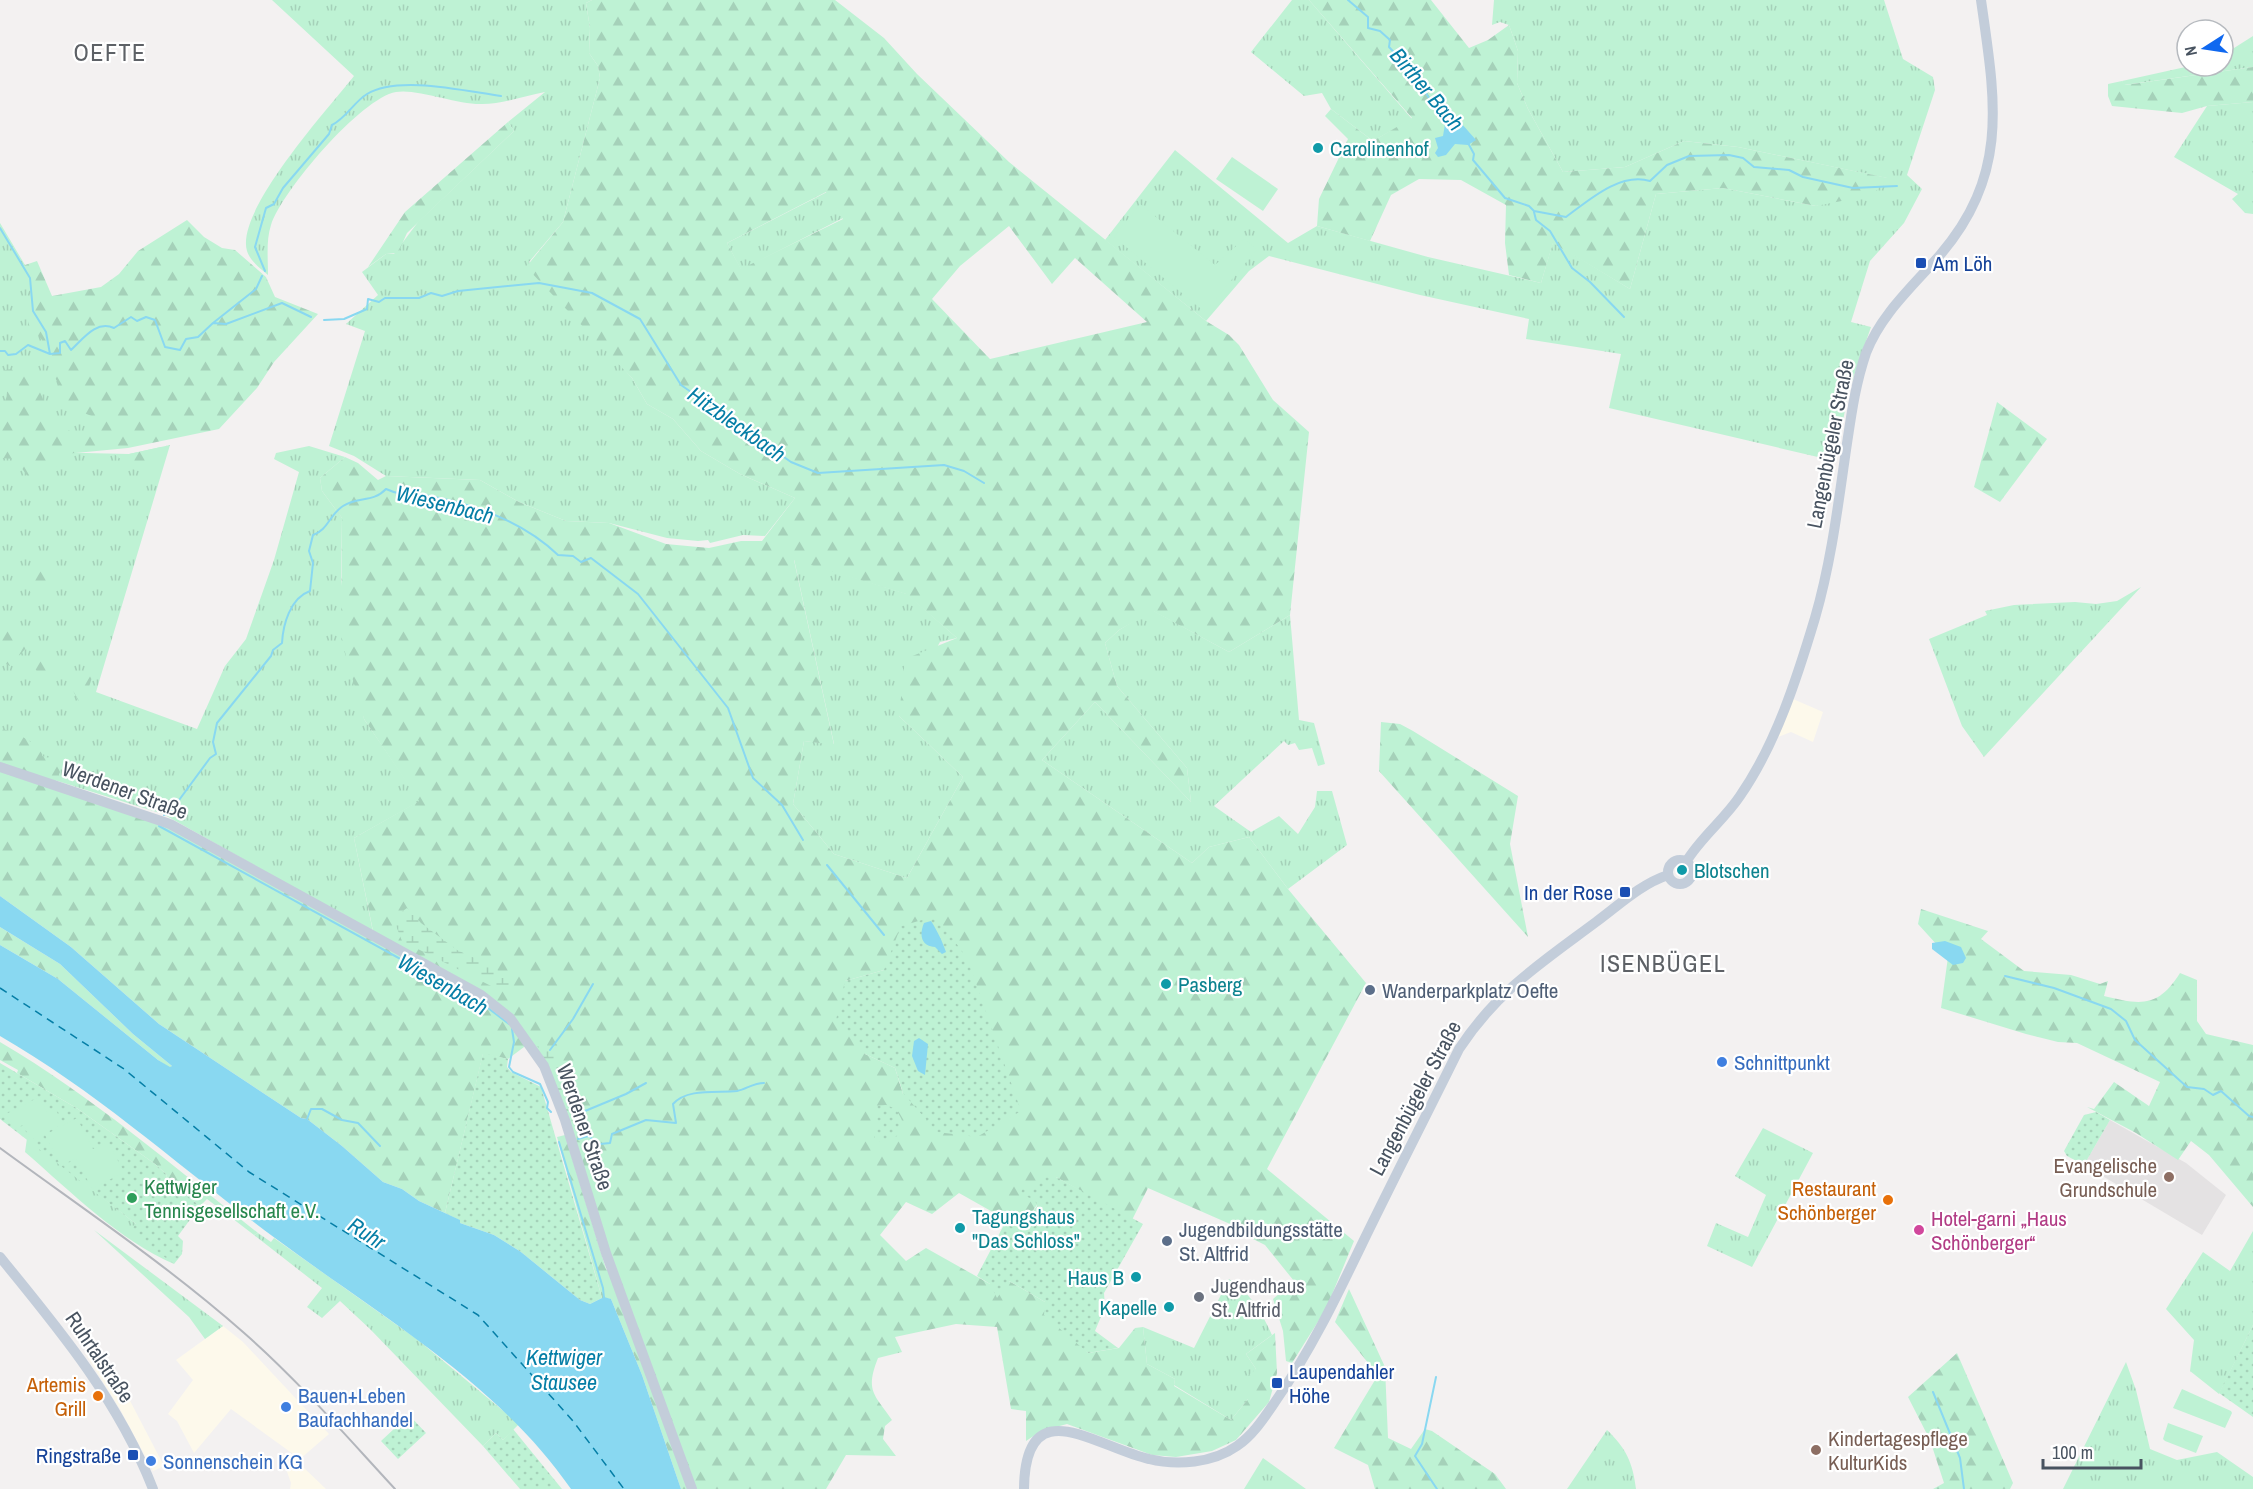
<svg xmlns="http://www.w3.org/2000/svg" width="2253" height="1489" viewBox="0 0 2253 1489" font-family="'Archivo Narrow',sans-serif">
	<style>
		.commercial { fill: #fdf9eb }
		.education { fill: #e4e2e3 }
		.grass { fill: url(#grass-tufts) }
		.forest { fill: url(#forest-firs); fill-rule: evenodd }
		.wetland { fill: url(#wetland-marsh) }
		.park { fill: url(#park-dots) }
		.pitch { fill: #bef2d4 }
		.water { fill: #89d8f1 }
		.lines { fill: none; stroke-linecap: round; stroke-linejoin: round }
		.stream { stroke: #89d8f1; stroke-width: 2 }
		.ferry { stroke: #057ea6; stroke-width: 1.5; stroke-dasharray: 8 6; stroke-linecap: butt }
		.secondary { stroke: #c3cdda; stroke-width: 10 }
		.rail { stroke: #b3b6bc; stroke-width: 2 }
		.culture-dot { fill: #0f9aa8; stroke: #fff; stroke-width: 2 }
		.transit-dot { fill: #1a4fb4; stroke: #fff; stroke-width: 2 }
		.service-dot { fill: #5c6f8a; stroke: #fff; stroke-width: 2 }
		.shop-dot { fill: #3f7fe0; stroke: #fff; stroke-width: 2 }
		.education-dot { fill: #8d6e63; stroke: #fff; stroke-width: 2 }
		.leisure-dot { fill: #2e9e5b; stroke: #fff; stroke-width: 2 }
		.food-dot { fill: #e8710a; stroke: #fff; stroke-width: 2 }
		.hotel-dot { fill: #d1479c; stroke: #fff; stroke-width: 2 }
		.worship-dot { fill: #6b7280; stroke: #fff; stroke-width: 2 }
		.labels { text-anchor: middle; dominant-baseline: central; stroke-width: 4.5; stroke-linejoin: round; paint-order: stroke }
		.culture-label { font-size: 21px; fill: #0d838f; stroke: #fff; text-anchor: start }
		.transit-label { font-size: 21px; fill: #164399; stroke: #fff; text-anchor: start }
		.street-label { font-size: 21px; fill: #485360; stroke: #fff }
		.service-label { font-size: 21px; fill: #4e5e75; stroke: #fff; text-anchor: start }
		.shop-label { font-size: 21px; fill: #366cbe; stroke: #fff; text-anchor: start }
		.education-label { font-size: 21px; fill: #785e54; stroke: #fff; text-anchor: end }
		.leisure-label { font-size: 21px; fill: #27864d; stroke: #fff; text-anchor: start }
		.food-label { font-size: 21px; fill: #c56008; stroke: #fff; text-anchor: end }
		.hotel-label { font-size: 21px; fill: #b23c85; stroke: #fff; text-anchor: start }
		.worship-label { font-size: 21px; fill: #5b616d; stroke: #fff; text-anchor: start }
		.water-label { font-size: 22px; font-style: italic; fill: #057ea6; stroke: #fff }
		.quarter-label { font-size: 24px; letter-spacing: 1.5px; fill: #5d6166; stroke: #fff }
	</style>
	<defs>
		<pattern id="grass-tufts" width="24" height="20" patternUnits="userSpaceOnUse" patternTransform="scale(1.5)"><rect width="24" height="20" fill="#bef2d4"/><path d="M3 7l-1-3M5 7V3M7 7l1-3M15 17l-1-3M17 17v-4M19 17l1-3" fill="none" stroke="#a5d1b9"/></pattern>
		<pattern id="forest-firs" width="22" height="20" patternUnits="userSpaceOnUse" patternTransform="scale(1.5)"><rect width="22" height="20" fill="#bef2d4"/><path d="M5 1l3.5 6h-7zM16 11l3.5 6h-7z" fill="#a5d1b9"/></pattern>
		<pattern id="wetland-marsh" width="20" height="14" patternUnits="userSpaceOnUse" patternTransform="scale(1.5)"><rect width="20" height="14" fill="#bef2d4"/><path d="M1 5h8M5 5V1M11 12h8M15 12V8" fill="none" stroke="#a5d1b9"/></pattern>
		<pattern id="park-dots" width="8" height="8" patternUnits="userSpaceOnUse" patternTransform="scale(1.5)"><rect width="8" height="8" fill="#bef2d4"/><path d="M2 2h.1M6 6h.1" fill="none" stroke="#a5d1b9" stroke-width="1.8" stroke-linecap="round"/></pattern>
	</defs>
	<rect width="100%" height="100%" fill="#f3f1f1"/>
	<path class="commercial" d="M 1793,699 L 1823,712 L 1813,742 L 1791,732 L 1775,738 Z
		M 223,1326 L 243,1342 L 329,1434 L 300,1459 L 231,1409 L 194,1453 L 177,1421 L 168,1414 L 193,1380 L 176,1360 Z
		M 95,1345 L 127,1395 L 164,1466 L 153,1471 L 120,1409 L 85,1353 Z
		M 296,1463 L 302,1466 L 326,1489 L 290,1489 L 291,1483 L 285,1466 Z"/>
	<path class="education" d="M 2110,1120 L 2186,1163 L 2226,1195 L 2202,1235 L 2084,1165 Z"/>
	<path class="grass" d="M 272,0 L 592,0 L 586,3 L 590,28 L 589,53 L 598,66 L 600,78 L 563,222 L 529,262 L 632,378 L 647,404 L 673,419 L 701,451 L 740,474 L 795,498 L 765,536 L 743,535 L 710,543 L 708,540 L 698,541 L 667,538 L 609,523 L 566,521 L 519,502 L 480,480 L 386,476 L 354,456 L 329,446 L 365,331 L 346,324 L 378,295 L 362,272 L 386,254 L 394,254 L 418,222 L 514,131 L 508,122 L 545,92 C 524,96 503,104 482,104 C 459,105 416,88 396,92 C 361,98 282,191 271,225 C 266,240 268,259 268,275 C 261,269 250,261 247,251 C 235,211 328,109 354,76 Z
		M 1292,0 L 1309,0 L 1412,119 L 1373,141 L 1331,109 L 1322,93 L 1304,96 L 1251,52 Z
		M 1494,0 L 1884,0 L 1903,59 L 1933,77 L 1935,90 L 1907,175 L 1922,189 L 1904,223 L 1870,261 L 1851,322 L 1871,327 L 1849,390 L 1835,461 L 1609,408 L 1621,354 L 1526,339 L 1529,319 L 1420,295 L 1269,256 L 1249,271 L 1206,321 L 1105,240 L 1175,150 L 1288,243 L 1317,226 L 1428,257 L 1541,283 L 1553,242 L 1630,289 L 1656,194 L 1723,188 L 1816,206 L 1887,178 L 1738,147 L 1684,141 L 1625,167 L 1563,172 L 1528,109 L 1517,83 L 1518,51 L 1509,25 L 1500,22 L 1492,25 Z
		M 2253,36 L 2253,67 L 2124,85 L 2122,81 L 2190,66 L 2223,66 L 2223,55 Z
		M 2253,102 L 2253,214 L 2245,213 L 2232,199 L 2238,194 L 2174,157 L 2207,106 Z
		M 827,192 L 843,218 L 741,270 L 727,243 Z
		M 0,223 L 25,265 L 115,448 L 0,445 Z
		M 170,445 L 96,692 L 197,729 L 225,666 L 246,639 L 274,560 L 299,472 L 274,459 L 276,453 L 309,446 L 345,457 L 320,478 L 322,491 L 342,518 L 341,580 L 364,719 L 420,801 L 354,838 L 373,932 L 163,814 L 0,763 L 0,451 L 129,454 Z
		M 794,559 L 907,594 L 957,638 L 940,642 L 899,716 L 963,777 L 907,878 L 834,854 L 793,804 L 804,741 L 834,744 Z
		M 2141,587 L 1984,757 L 1962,726 L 1929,639 L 1987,615 L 1985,611 L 2014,605 L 2075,602 L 2096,604 L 2117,601 Z
		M 1152,610 L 1229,652 L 1290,615 L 1299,720 L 1314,723 L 1325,764 L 1318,766 L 1312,748 L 1299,750 L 1295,743 L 1288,745 L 1284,741 L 1214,806 L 1251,832 L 1279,816 L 1298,834 L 1315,807 L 1317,791 L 1332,791 L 1347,845 L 1288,889 L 1249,837 L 1209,847 L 1192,863 L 1042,760 L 1095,702 L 1191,802 L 1187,768 L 1117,686 L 1105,643 L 1119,630 Z
		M 1763,1128 L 1813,1153 L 1752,1267 L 1707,1246 L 1716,1223 L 1748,1237 L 1766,1195 L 1735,1176 Z
		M 27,1138 L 136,1224 L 174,1264 C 119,1240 71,1192 25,1152 Z
		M 94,1230 L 223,1326 L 205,1339 L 189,1317 Z
		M 2253,1231 L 2253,1325 L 2219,1394 L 2190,1371 L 2194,1340 L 2166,1309 L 2203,1252 L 2230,1271 Z
		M 258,1233 L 271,1242 L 274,1238 L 418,1340 L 519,1424 L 503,1440 L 496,1433 L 483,1446 L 370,1329 L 340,1301 L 322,1318 L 307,1307 L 322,1288 L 254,1235 Z
		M 1229,1279 C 1251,1294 1261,1311 1272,1335 L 1246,1354 L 1256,1369 L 1248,1399 L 1231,1420 L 1174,1385 L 1175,1379 L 1147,1364 L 1143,1327 L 1194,1348 Z
		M 2126,1362 L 2136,1390 L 2150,1449 L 2177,1460 L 2217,1452 L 2253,1477 L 2253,1489 L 2063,1489 Z
		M 1607,1430 C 1626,1448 1633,1463 1636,1489 L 1567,1489 Z
		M 1263,1458 L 1306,1489 L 1244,1489 Z"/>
	<path class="forest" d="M 592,0 L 835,0 L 884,38 L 917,74 L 1009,162 L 1206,321 L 1229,335 L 1239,345 L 1273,400 L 1309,432 L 1290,615 L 1229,652 L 1153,611 L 1119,630 L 1105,643 L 1117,686 L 1187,768 L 1191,802 L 1095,702 L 1042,760 L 1192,863 L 1209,847 L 1249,837 L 1288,889 L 1366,983 L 1267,1169 L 1354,1241 L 1326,1309 L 1292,1363 L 1286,1361 L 1283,1331 L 1273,1299 L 1294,1281 L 1265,1245 L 1251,1238 L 1246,1231 L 1148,1188 L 1132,1220 L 1056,1177 L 1021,1228 L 959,1193 L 932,1214 L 906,1202 L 880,1235 L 906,1261 L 926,1248 L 990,1284 L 1009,1281 L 1045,1302 L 1088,1353 L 1119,1348 L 1135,1328 L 1143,1327 L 1147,1364 L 1175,1379 L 1174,1386 L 1231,1420 L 1248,1399 L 1238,1384 L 1256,1369 L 1246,1354 L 1275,1333 L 1277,1373 L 1269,1402 L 1236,1440 L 1212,1451 L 1176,1457 L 1152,1455 L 1067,1424 L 1041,1431 L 1026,1441 L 1026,1411 L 1011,1409 L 997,1327 L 956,1324 L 895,1337 L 902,1352 L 878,1358 C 865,1391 874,1394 892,1420 L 885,1426 L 883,1439 L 896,1456 L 846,1455 L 826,1489 L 694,1489 L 613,1268 L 561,1102 L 528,1044 L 508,1059 L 483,1054 L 445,1213 L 419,1201 L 402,1189 L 383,1182 L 342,1146 L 307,1119 L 301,1118 L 159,1024 L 71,947 L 0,896 L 0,770 L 165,826 L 373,931 L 354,838 L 419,801 L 364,719 L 341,638 L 342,518 L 322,491 L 320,478 L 345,457 L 358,463 L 378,480 L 386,476 L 480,480 L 519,502 L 566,521 L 609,523 L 666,544 L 709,548 L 741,541 L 762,541 L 795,498 L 740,474 L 701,451 L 673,419 L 647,404 L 632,378 L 526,267 L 563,222 L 600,78 L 598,66 L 589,53 L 590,28 L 586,3 ZM 826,192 L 843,219 L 741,269 L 727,243 ZM 1009,226 L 1052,284 L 1075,258 L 1147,322 L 990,359 L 932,299 L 960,266 ZM 794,560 L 906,594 L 957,638 L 905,659 L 899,716 L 963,777 L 907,878 L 834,854 L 793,804 L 804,741 L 834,745 ZM 884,970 L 903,1094 L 895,1068 L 865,1054 L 845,981 Z
		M 1309,0 L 1431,0 L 1469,48 L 1488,40 L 1509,25 L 1518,51 L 1517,83 L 1528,109 L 1563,172 L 1625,167 L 1684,141 L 1738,147 L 1888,178 L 1872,195 L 1816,206 L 1723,188 L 1656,194 L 1630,289 L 1553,243 L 1541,283 L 1509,275 L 1505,243 L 1506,205 L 1461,180 L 1419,179 L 1391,195 L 1370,241 L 1317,226 L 1319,199 L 1348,139 L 1325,116 L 1331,109 L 1373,141 L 1412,118 Z
		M 2253,67 L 2253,102 L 2207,106 L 2182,113 L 2112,106 L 2108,96 L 2108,84 L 2122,81 L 2125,85 Z
		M 508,122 L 514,131 L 407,233 L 398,253 L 386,254 L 368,267 L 405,212 Z
		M 187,220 L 204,237 L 222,248 L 235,250 L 266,277 L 275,297 L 318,314 L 274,362 L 257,388 L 219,429 L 128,448 L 65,454 C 54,471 50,476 29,478 L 15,459 L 0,458 L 0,414 L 7,396 L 5,370 C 34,364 44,401 51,421 L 72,432 L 92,434 L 94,417 L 74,409 L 67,400 L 44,357 L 42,340 L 29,325 L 27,306 L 34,300 L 23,271 L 25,265 L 37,261 L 52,296 L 101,287 L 119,274 L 138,251 Z
		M 1997,402 L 2047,439 L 2000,502 L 1974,487 Z
		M 161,447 C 167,473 147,461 135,470 L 114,454 L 129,454 Z
		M 52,559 L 49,571 L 52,578 L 38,594 L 31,593 C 21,578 39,563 52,559 Z
		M 4,619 L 23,628 L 26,648 L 10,666 L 0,661 L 0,624 Z
		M 45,654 L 54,659 L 57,669 L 46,681 L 34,668 L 35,663 Z
		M 87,670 L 93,674 L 89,687 L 92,703 L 87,706 L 80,704 L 69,683 L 72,675 Z
		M 1381,722 L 1400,724 L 1413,731 L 1518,796 L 1510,844 L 1528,937 L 1379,771 Z
		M 0,726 L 1,729 C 15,731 32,741 42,751 L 42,756 L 57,760 L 60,772 L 56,781 L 0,763 Z
		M 1921,909 L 1988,931 L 1981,939 L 2024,971 L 2071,975 L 2100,984 L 2108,981 L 2104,996 C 2141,1005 2158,1008 2180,973 L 2197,980 L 2197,1021 L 2206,1034 L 2253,1045 L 2253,1207 L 2209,1155 L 2191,1141 L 2178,1160 L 2136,1133 L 2087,1107 L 2094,1109 L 2114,1082 L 2149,1106 L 2160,1082 L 2077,1043 L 2058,1042 L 2026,1034 L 1941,1008 L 1948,957 L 1918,924 Z
		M 0,927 L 60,964 L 133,1034 L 172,1066 L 170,1068 L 158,1060 L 58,979 L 0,945 Z
		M 0,1042 C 92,1096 174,1167 258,1233 L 254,1235 L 207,1199 L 200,1206 L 168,1181 L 166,1174 L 155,1164 L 78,1109 L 17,1073 L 18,1070 L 0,1060 Z
		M 565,1135 L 606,1269 L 609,1271 L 689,1489 L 681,1489 L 642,1375 L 611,1299 L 602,1298 L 557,1137 Z
		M 1349,1289 L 1385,1367 L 1388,1438 L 1411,1449 L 1425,1429 L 1432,1431 L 1495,1474 L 1506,1489 L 1375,1489 L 1368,1465 L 1334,1448 L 1378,1375 L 1335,1322 Z
		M 1957,1353 L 2013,1483 L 2010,1489 L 1933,1489 L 1944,1483 L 1930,1440 L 1908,1397 Z"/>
	<path class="wetland" d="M 407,908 L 421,923 L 457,950 L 494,967 L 515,988 L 499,990 L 402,941 L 393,918 Z
		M 543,1041 L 558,1058 L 566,1075 L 578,1139 L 583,1147 L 577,1150 L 537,1045 Z"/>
	<path class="park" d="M 936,916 L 967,958 L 1021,1111 L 977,1137 L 937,1132 L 903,1093 L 895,1068 L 865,1054 L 836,1020 L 845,981 L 884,970 L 901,926 Z
		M 483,1053 L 508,1059 L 507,1067 L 511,1072 L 541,1087 L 602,1298 L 590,1304 L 580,1300 L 521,1252 L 494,1235 L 460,1223 L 459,1220 L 445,1213 Z
		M 0,1063 L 78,1109 L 155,1164 L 166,1174 L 168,1181 L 200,1206 L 178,1236 L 183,1241 L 182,1254 L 174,1264 L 130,1231 L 136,1224 L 0,1119 Z
		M 886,1105 L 896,1109 L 902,1120 L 897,1136 L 884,1144 L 874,1138 L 877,1106 Z
		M 2096,1112 L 2110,1120 L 2084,1165 L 2067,1156 L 2064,1151 L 2084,1115 Z
		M 1041,1176 L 1056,1177 L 1143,1224 L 1104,1293 L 1105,1307 L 1095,1331 L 1118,1348 L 1088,1353 L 1044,1315 L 1045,1302 L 1009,1281 L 997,1298 L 990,1284 L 977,1276 L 1007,1219 L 1021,1227 L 1037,1206 L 1035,1200 L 1020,1194 L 1024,1185 L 1031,1189 Z
		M 2253,1325 L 2253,1417 L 2219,1393 Z
		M 409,1415 L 426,1433 L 398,1459 L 381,1441 Z
		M 513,1429 L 562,1489 L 520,1489 L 483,1446 L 496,1433 L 503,1440 Z"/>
	<path class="pitch" d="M 1232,157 L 1278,189 L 1263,211 L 1216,179 Z
		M 1140,204 L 1215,265 L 1244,239 L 1257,249 L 1205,312 L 1114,237 Z
		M 39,1097 L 47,1112 L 55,1108 L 63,1124 L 31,1140 L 23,1125 L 14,1129 L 6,1114 Z
		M 77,1118 L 93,1149 L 108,1142 L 124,1172 L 92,1189 L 76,1158 L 61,1166 L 45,1135 Z
		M 2182,1389 L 2231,1411 L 2232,1413 L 2225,1428 L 2173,1408 Z
		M 2168,1423 L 2203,1436 L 2196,1453 L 2165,1441 L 2163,1439 Z"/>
	<path class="water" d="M 1454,115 L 1476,140 L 1468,145 L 1455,144 L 1446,155 L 1438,157 L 1435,153 L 1438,148 L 1435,138 L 1443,136 L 1445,124 Z
		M 0,896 L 71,947 L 159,1024 L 301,1118 L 307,1119 L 342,1146 L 383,1182 L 402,1189 L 419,1201 L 460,1220 L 460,1223 L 494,1235 L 521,1252 L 580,1300 L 590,1304 L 604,1297 L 611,1299 L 642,1375 L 681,1489 L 571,1489 C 497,1382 378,1315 275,1238 C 183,1170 99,1093 0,1036 L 0,945 L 58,979 L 158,1060 L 170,1067 L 172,1066 L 133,1034 L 60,964 L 0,927 Z
		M 931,921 C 937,930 943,943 946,952 L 942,954 L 935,947 C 921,946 919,935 924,923 Z
		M 1945,941 L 1961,947 L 1966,958 L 1963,963 L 1953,965 L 1932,949 L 1932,943 Z
		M 919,1038 L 928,1044 L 925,1075 L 918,1071 L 912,1056 L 914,1041 Z"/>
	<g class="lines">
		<path class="stream" d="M 1348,0 L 1368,17 L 1368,28 L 1380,31 L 1390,40 L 1389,47 L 1413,73 L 1429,98 L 1438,98 L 1455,116
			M 1468,143 L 1474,154 L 1473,160 L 1505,198 L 1529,206 L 1534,211 L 1566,217 C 1589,200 1620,172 1650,181 L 1667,165 L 1689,156 L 1729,155 L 1743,158 L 1754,167 L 1789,170 L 1803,177 L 1853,188 L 1897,186
			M 1534,212 L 1536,220 L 1550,231 L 1572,268 L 1590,282 L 1624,317
			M 0,228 L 30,278 L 33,311 L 46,332 L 50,354
			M 265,271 L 255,247 L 266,208 L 274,204 L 283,188 L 329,134 L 332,125 C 346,118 354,102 367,94 C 398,75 465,91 501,96
			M 324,320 L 344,319 L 367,309 L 368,299 L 379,302 L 385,298 L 419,298 L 431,293 L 442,296 L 458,291 L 539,283 L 592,293 L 640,319 L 681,385 L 791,462 L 818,473 L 944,465 L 964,471 L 984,483
			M 213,323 L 256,289 L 262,276
			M 0,351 L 5,351 L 8,355 L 16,354 L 28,345 L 50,354 L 60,353 L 60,343 L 65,341 L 71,350 C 83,339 96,320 114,328 L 131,317 L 137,321 L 146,317 L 155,320 L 165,347 L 180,350 L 186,339 L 198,337 L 213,323 L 226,324 L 282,303 L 311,317
			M 164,815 L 171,811 L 210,758 L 216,754 L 213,742 L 217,723 L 271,656 L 273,650 L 282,643 C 283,625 290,598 310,591 L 313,563 L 309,551 L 313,535 C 328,530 330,514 343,506 C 357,496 373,503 386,489 C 406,498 411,492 430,496 C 476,505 524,522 558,555 L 573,556 L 581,562 L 591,558 L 638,594 L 728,708 L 753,778 L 782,805 L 803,840
			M 159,826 L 484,1005 L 509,1024
			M 827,865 L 884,935
			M 2005,976 L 2054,988 L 2111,1009 L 2126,1021 L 2135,1040 L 2187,1087 L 2204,1089 L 2213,1095 L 2221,1091 L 2249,1116 L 2253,1117
			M 512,1029 L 514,1042 L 509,1067 L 513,1072 L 540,1084 L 548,1102 L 547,1108 L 551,1112
			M 550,1050 L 573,1019 L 593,984
			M 573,1116 L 626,1094 L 646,1083
			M 307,1119 L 311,1109 L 322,1109 L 342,1120 L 358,1123 L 380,1146
			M 578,1139 L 588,1136 L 600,1144 L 610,1143 L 612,1134 L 646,1120 L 676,1123 L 673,1104 C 687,1088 717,1093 737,1091 C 747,1089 753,1083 764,1083
			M 559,1142 L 603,1288 L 604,1298
			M 1436,1377 L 1422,1444 L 1415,1456 L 1437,1489
			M 1933,1392 L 1960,1458 L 1964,1489"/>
		<path class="ferry" d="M 0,988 L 124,1069 L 249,1172 L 478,1315 L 573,1421 L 624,1489"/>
		<path class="secondary" d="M 0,767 L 170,824 L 481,995 L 510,1018 L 544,1066 L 565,1120 L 606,1253 L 692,1489
			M1668 872a12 12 0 1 1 24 0a12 12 0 1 1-24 0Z
			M 1686,862 C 1701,837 1724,820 1740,796 C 1776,744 1797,678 1815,618 C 1831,563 1838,506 1846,450 C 1851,417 1855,385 1866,353 C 1881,314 1913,286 1940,255 C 2010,174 1995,99 1981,0
			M 0,1257 C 59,1329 119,1401 153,1489
			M 1024,1489 C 1025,1388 1095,1447 1149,1459 C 1177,1466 1213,1463 1237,1446 C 1253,1435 1264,1418 1275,1402 C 1310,1352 1336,1298 1362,1244 C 1394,1178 1427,1114 1459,1049 C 1497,991 1541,963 1596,922 C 1619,905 1641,884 1668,875"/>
		<path class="rail" d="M 0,1148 C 82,1208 167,1265 243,1332 C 298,1380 346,1436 395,1489"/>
	</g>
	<g class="culture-dot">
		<circle cx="1318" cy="148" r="6"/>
		<circle cx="1682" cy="870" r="6"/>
		<circle cx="1166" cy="984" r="6"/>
		<circle cx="960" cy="1228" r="6"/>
		<circle cx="1136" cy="1277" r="6"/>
		<circle cx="1169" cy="1307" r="6"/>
	</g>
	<g class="transit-dot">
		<rect x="1915" y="257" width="12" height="12" rx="3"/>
		<rect x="1619" y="886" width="12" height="12" rx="3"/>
		<rect x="1271" y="1377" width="12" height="12" rx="3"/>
		<rect x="127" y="1449" width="12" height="12" rx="3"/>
	</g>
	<g class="service-dot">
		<circle cx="1370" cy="990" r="6"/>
		<circle cx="1167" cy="1241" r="6"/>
	</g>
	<g class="shop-dot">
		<circle cx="1722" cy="1062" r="6"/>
		<circle cx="286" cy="1407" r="6"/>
		<circle cx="151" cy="1461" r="6"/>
	</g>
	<g class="education-dot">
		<circle cx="2169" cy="1177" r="6"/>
		<circle cx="1816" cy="1450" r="6"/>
	</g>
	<circle class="leisure-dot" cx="132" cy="1198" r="6"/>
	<g class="food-dot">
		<circle cx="1888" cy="1200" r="6"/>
		<circle cx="98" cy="1396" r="6"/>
	</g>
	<circle class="hotel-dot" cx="1919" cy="1230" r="6"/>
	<circle class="worship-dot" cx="1199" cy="1297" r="6"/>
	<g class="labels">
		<g class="culture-label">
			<text x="1330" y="148">Carolinenhof</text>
			<text x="1694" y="870">Blotschen</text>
			<text x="1178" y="984">Pasberg</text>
			<text x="972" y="1216">Tagungshaus<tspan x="972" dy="24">"Das Schloss"</tspan></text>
			<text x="1124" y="1277" text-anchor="end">Haus B</text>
			<text x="1157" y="1307" text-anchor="end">Kapelle</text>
		</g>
		<g class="transit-label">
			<text x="1933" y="263">Am Löh</text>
			<text x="1613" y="892" text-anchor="end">In der Rose</text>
			<text x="1289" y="1371">Laupendahler<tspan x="1289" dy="24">Höhe</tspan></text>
			<text x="121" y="1455" text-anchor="end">Ringstraße</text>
		</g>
		<g class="street-label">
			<text transform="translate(1830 444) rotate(-79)">Langenbügeler Straße</text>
			<text transform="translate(125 790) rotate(20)">Werdener Straße</text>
			<text transform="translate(1415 1098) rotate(-62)">Langenbügeler Straße</text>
			<text transform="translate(585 1127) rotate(71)">Werdener Straße</text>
			<text transform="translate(100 1357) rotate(56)">Ruhrtalstraße</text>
		</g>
		<g class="service-label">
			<text x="1382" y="990">Wanderparkplatz Oefte</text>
			<text x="1179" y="1229">Jugendbildungsstätte<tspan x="1179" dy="24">St. Altfrid</tspan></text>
		</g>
		<g class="shop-label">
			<text x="1734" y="1062">Schnittpunkt</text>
			<text x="298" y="1395">Bauen+Leben<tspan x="298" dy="24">Baufachhandel</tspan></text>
			<text x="163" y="1461">Sonnenschein KG</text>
		</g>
		<g class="education-label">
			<text x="2157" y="1165">Evangelische<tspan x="2157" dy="24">Grundschule</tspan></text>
			<text x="1828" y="1438" text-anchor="start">Kindertagespflege<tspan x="1828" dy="24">KulturKids</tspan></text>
		</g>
		<g class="leisure-label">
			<text x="144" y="1186">Kettwiger<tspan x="144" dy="24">Tennisgesellschaft e.V.</tspan></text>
		</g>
		<g class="food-label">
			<text x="1876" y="1188">Restaurant<tspan x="1876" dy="24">Schönberger</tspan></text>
			<text x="86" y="1384">Artemis<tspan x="86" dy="24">Grill</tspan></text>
		</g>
		<g class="hotel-label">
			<text x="1931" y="1218">Hotel-garni „Haus<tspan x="1931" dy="24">Schönberger“</tspan></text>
		</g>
		<g class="worship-label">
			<text x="1211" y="1285">Jugendhaus<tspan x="1211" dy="24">St. Altfrid</tspan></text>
		</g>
		<g class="water-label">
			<text transform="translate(1427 89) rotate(50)">Birther Bach</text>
			<text transform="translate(737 424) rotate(35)">Hitzbleckbach</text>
			<text transform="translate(445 504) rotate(14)">Wiesenbach</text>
			<text transform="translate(443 984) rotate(30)">Wiesenbach</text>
			<text transform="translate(367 1233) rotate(33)">Ruhr</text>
			<text x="564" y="1357">Kettwiger<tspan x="564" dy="25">Stausee</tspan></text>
		</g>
		<g class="quarter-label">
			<text x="110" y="52">OEFTE</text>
			<text x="1663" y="963">ISENBÜGEL</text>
		</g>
	</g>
	<g transform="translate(2205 48) rotate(258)"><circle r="28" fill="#ffffff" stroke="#b6babf" stroke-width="1.5"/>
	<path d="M0-4.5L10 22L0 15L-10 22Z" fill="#0f68f0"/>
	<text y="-9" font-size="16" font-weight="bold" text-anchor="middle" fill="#485360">N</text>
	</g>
	<path d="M2043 1459v9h98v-9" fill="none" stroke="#485360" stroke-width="3"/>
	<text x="2052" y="1459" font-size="18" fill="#485360" stroke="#ffffff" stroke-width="4.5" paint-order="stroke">100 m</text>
</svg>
